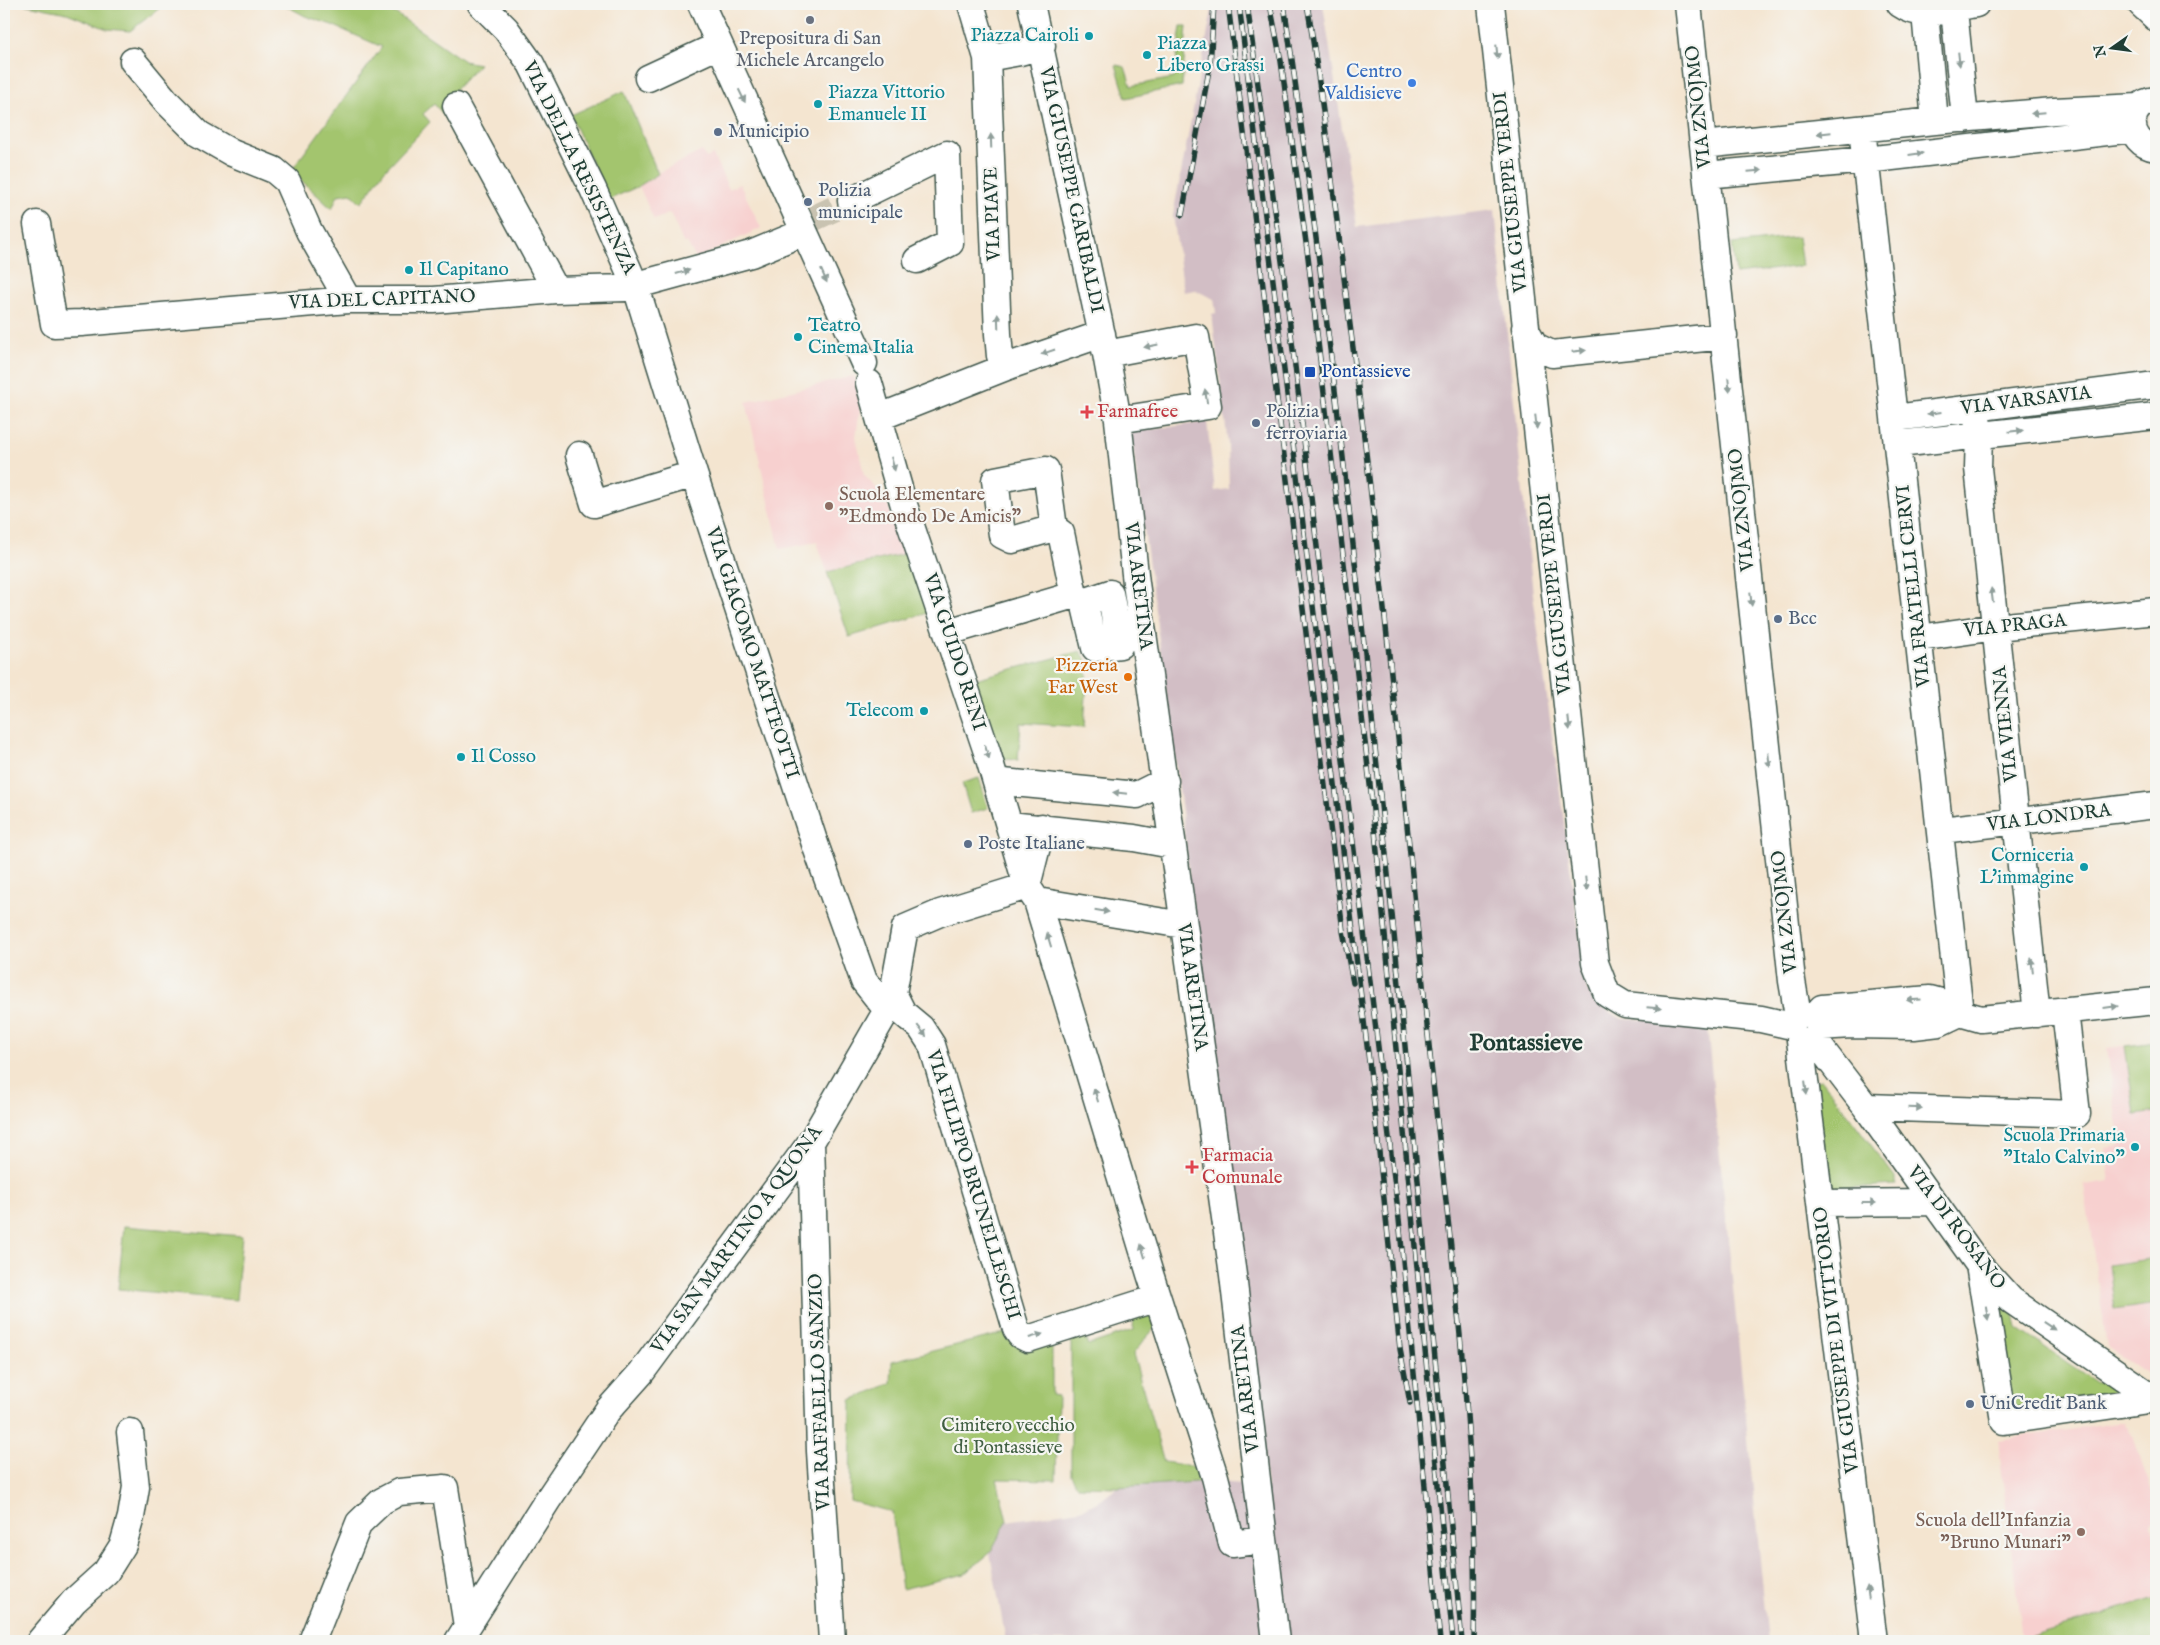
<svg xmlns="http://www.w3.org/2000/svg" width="2160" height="1645" viewBox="0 0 2160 1645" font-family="'IM FELL English',serif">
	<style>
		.built { fill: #f7d0cf }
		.industrial { fill: #d2bec5 }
		.green { fill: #a3c56e; stroke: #618151 }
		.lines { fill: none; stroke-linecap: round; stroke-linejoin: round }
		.minor-tunnel { stroke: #c9c3b1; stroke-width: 26; stroke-dasharray: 26 13; stroke-linecap: butt }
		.minor-casing { stroke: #3f564b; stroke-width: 29 }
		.minor { stroke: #fff; stroke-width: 26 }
		.rail-casing { stroke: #1f3d34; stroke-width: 5.5 }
		.rail { stroke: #f6f6f2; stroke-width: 4; stroke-dasharray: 11; stroke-linecap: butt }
		.oneway { fill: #8f9e9a }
		.worship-dot { fill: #6b7280; stroke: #f6f6f2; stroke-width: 2 }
		.culture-dot { fill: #0f9aa8; stroke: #f6f6f2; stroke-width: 2 }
		.shop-dot { fill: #3f7fe0; stroke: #f6f6f2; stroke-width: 2 }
		.service-dot { fill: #5c6f8a; stroke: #f6f6f2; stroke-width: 2 }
		.transit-dot { fill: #1a4fb4; stroke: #f6f6f2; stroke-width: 2 }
		.health-dot { fill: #e0444e; stroke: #f6f6f2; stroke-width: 2 }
		.education-dot { fill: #8d6e63; stroke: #f6f6f2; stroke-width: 2 }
		.food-dot { fill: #e8710a; stroke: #f6f6f2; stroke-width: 2 }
		.labels { text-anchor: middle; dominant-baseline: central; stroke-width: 4.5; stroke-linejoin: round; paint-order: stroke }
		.culture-label { font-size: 19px; fill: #0d838f; stroke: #f6f6f2; text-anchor: start }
		.worship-label { font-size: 19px; fill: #5b616d; stroke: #f6f6f2 }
		.shop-label { font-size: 19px; fill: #366cbe; stroke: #f6f6f2; text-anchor: end }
		.street-label { font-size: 19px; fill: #1f3d34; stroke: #f6f6f2 }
		.service-label { font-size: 19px; fill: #4e5e75; stroke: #f6f6f2; text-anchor: start }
		.transit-label { font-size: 19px; fill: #164399; stroke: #f6f6f2; text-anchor: start }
		.health-label { font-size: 19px; fill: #be3a42; stroke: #f6f6f2; text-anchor: start }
		.education-label { font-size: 19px; fill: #785e54; stroke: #f6f6f2; text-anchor: start }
		.food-label { font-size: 19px; fill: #c56008; stroke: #f6f6f2; text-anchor: end }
		.park-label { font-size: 19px; fill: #405f42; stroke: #f6f6f2 }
		.district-label { font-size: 24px; font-weight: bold; fill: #1f3d34; stroke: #f6f6f2 }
	</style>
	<rect width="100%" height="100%" fill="#f6f6f2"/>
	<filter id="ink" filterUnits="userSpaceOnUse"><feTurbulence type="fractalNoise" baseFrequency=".02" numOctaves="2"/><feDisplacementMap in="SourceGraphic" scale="10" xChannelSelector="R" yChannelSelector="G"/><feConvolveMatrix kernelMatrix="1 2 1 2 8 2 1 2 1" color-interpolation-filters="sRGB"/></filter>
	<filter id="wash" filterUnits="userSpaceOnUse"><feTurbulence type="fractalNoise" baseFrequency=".0096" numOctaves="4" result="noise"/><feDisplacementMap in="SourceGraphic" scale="20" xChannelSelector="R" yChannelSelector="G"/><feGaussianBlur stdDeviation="1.12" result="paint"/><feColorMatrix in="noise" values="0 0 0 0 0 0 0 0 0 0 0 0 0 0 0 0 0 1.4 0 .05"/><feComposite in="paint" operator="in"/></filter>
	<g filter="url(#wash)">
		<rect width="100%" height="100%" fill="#f4e5d0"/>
		<path class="built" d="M 624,91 L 658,173 L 702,151 L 706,158 L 713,155 L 729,189 L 740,184 L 761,228 L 696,259 L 687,242 L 684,244 L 670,213 L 654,220 L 639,186 L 608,200 Z
			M 854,376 L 861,401 L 856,437 L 864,475 L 884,497 L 891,514 L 897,517 L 928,613 L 849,637 L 817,542 L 780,549 L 746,402 Z
			M 2156,1042 L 2156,1380 L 2107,1347 L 2084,1185 L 2110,1181 L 2105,1148 L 2121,1146 L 2107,1048 Z
			M 2124,1422 L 2134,1439 L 2156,1505 L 2156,1521 L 2151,1523 L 2156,1542 L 2156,1598 L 2022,1639 L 1998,1440 Z"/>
		<path class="industrial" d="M 1211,4 L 1323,4 L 1357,227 L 1495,210 L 1533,594 L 1587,991 L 1611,1013 L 1622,1019 L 1656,1020 L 1707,1026 L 1768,1641 L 1006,1641 L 990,1553 L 1007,1521 L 1080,1510 L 1100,1501 L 1118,1487 L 1212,1481 L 1267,1487 L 1195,930 L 1182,811 L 1131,432 L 1207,422 L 1215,491 L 1229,489 L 1228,444 L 1212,314 L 1216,313 L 1214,299 L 1195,290 L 1184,292 L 1173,215 L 1212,10 Z"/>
		<path class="green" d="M 23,4 L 165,4 L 130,31 L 107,29 L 67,13 Z
			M 283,4 L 365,4 L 395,13 L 464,61 L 479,64 L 452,93 L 443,114 L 434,104 L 423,114 L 430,122 L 384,171 L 361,203 L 351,193 L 338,195 L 332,209 L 291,171 L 382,47 L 332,25 L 305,16 Z
			M 1181,26 L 1187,26 L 1182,86 L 1126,98 L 1116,65 L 1125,67 L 1131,86 L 1174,78 Z
			M 624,91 L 658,174 L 639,186 L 608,200 L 571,115 Z
			M 1798,237 L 1802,266 L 1736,274 L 1732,244 Z
			M 908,553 L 928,613 L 849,637 L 827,572 Z
			M 1081,651 L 1088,664 L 1084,727 L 1021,723 L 1018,760 L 999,759 L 971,680 Z
			M 979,778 L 988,808 L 971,813 L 962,783 Z
			M 2156,1042 L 2156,1112 L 2135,1115 L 2125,1046 Z
			M 1822,1080 L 1895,1177 L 1895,1185 L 1829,1189 L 1814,1081 Z
			M 124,1226 L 242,1236 L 236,1300 L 118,1289 Z
			M 2156,1258 L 2156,1304 L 2115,1310 L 2109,1265 Z
			M 1995,1299 L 2014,1313 L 2017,1328 L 2097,1383 L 2103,1382 L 2104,1372 L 2130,1391 L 2011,1410 Z
			M 1148,1309 L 1157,1325 L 1133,1354 L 1164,1462 L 1210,1469 L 1212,1481 L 1118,1487 L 1077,1486 L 1071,1475 L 1071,1333 L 1081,1330 L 1088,1345 L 1133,1330 L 1134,1313 Z
			M 1005,1333 L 1052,1338 L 1052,1395 L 1058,1396 L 1056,1480 L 997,1479 L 1007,1521 L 990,1553 L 964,1574 L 902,1589 L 892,1512 L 850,1501 L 851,1400 L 891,1383 L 892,1361 Z
			M 2156,1598 L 2156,1641 L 2022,1641 L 2022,1639 Z"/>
	</g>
	<g filter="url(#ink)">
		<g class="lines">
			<path class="minor-tunnel" d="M 810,220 L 851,201"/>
			<g class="minor-casing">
				<path id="minor" d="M 481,4 L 506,29 L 531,64 L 593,189 L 636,287 L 694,474 L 815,844 L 864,981 L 887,1010
					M 701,4 L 864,363
					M 971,4 L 987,58 L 998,334 L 1000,356 L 1009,366
					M 1031,4 L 1106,354 L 1118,420 L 1136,583 L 1233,1275 L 1276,1641
					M 1491,4 L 1595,963 L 1607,994 L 1625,1005 L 1761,1019 L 1792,1026
					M 1688,4 L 1792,981 L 1798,1016
					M 1900,4 C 1926,22 1949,7 1976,4
					M 2141,4 L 2156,18
					M 1954,10 L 1965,119
					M 1925,13 L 1935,121
					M 987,58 L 1020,52 L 1042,46
					M 133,61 L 167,102 L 199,134 L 232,153 L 274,170 L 287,181 L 309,231 L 348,300
					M 648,78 L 719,45
					M 2156,100 C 2125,102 2125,144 2156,148
					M 456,106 L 556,290
					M 1862,129 L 1960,1013
					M 1703,145 L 1935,121 L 2054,111 L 2139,107
					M 1706,175 L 1866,160 L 2133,129
					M 851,201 L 947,154 L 950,243 L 917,260
					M 37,224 L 54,324 L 81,323 L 348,300 L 434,300 L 556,290 L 626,288 L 751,254 L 804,232
					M 1525,328 L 1535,346 L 1552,354 L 1724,336
					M 1106,354 L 1196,337 L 1208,406 L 1118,420
					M 869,383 L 903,502 L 987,752 L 1027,886 L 1037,901 L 1150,1274 L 1215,1477 L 1232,1544 L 1264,1540
					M 1976,408 L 1979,435 L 1978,468 L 2037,1014
					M 880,417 L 1009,366 L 1102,334
					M 1895,418 L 2156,385
					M 1898,444 L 2156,416
					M 579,455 L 594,504 L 694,474
					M 1074,595 L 1084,602 L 1095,648 L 1120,645 L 1110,593 L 1084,602
					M 948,632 L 1074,595 L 1061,533 L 1054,528 L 1012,540 L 1002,535 L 995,480 L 1046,470 L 1054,528
					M 1919,638 L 1996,627 L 2156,611
					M 997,784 L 1003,782 L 1137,795 L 1165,781
					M 1009,825 L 1134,838 L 1172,845
					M 1941,830 L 2156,805
					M 1027,886 L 1042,827
					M 1037,901 L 1183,925
					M 893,993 L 903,1013 L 921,1028 L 932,1045 L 1016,1329 L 1020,1335 L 1028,1339 L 1157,1298
					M 1814,1017 L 1822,1008 L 1930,999 L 1945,1003 L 1960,1013 L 1981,1019 L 2156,1001
					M 1819,1027 L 1851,1025 L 1914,1026 L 1939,1023 L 1960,1013
					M 1813,1038 L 1866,1107 L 1979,1265 L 2011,1300 L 2156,1400
					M 1800,1040 L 1874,1641
					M 1866,1107 L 2077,1114 L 2065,1011
					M 811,1142 L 820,1451 L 832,1641
					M 1820,1203 L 1934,1202
					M 1979,1265 L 2004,1421 L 2155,1399
					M 40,1641 L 74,1601 L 106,1572 L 123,1545 L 131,1517 L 136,1487 L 130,1432
					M 312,1641 L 359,1523 L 382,1501 L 399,1492 L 445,1488 L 467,1626
					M 458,1641 L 547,1501 L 608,1410 L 641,1373 L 811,1142 L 887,1010 L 893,993 L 905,928 L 940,913 L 1027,886"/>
			</g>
			<use href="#minor" class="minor"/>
			<g class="rail-casing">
				<path id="rail" d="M 1228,4 L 1343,931 L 1353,983
					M 1239,4 L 1372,1086 L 1400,1349 L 1410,1403
					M 1247,4 L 1284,276 L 1399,1219 L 1440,1641
					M 1270,4 L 1281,61 L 1308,257 L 1373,810 L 1453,1641
					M 1284,4 C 1363,547 1409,1095 1462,1641
					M 1307,4 C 1326,115 1337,228 1352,340 C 1381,565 1404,789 1426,1015 C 1446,1223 1479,1431 1474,1641
					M 1182,215 L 1210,65 L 1214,4"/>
			</g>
			<use href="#rail" class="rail"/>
		</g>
		<defs><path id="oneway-solid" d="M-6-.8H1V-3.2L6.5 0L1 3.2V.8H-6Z" transform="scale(1.25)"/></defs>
		<g class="oneway">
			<use href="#oneway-solid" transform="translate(1497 52) rotate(84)"/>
			<use href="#oneway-solid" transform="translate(1959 59) rotate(84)"/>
			<use href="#oneway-solid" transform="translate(742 96) rotate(64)"/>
			<use href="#oneway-solid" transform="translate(2038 113) rotate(175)"/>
			<use href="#oneway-solid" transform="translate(1824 133) rotate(174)"/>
			<use href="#oneway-solid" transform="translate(991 141) rotate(-92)"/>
			<use href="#oneway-solid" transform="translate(1916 154) rotate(-7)"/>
			<use href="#oneway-solid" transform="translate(1755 171) rotate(-5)"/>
			<use href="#oneway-solid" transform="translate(683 272) rotate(-16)"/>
			<use href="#oneway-solid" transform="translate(824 276) rotate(66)"/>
			<use href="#oneway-solid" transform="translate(998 321) rotate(-92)"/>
			<use href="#oneway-solid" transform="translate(1151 346) rotate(169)"/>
			<use href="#oneway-solid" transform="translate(1579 351) rotate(-6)"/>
			<use href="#oneway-solid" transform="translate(1048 352) rotate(161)"/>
			<use href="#oneway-solid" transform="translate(1729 385) rotate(84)"/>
			<use href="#oneway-solid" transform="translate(1206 396) rotate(-99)"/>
			<use href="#oneway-solid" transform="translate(1934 413) rotate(173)"/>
			<use href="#oneway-solid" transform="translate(1536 422) rotate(84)"/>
			<use href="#oneway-solid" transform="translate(2016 431) rotate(-6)"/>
			<use href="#oneway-solid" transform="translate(893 464) rotate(75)"/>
			<use href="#oneway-solid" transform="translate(1992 595) rotate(-97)"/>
			<use href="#oneway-solid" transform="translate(1751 599) rotate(84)"/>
			<use href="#oneway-solid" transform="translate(1569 723) rotate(84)"/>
			<use href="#oneway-solid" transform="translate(987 752) rotate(73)"/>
			<use href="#oneway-solid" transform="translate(1769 760) rotate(84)"/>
			<use href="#oneway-solid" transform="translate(1120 793) rotate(-174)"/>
			<use href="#oneway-solid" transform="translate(1586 884) rotate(84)"/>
			<use href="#oneway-solid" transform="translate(1102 911) rotate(9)"/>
			<use href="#oneway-solid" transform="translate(1049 940) rotate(-107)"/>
			<use href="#oneway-solid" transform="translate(2032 965) rotate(-97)"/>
			<use href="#oneway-solid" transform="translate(1914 1000) rotate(177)"/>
			<use href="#oneway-solid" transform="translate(2111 1007) rotate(-7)"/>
			<use href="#oneway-solid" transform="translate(1654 1008) rotate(5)"/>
			<use href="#oneway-solid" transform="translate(922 1031) rotate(51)"/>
			<use href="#oneway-solid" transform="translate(1806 1088) rotate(83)"/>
			<use href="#oneway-solid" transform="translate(1096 1095) rotate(-107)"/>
			<use href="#oneway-solid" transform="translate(1915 1108) rotate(2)"/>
			<use href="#oneway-solid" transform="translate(1869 1203)"/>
			<use href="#oneway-solid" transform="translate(1143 1251) rotate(-107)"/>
			<use href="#oneway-solid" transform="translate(1987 1313) rotate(81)"/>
			<use href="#oneway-solid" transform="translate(2049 1326) rotate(34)"/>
			<use href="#oneway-solid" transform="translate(1036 1336) rotate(-16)"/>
			<use href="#oneway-solid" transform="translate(1868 1593) rotate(-97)"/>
		</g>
	</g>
	<circle class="worship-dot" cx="810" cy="20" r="5"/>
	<g class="culture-dot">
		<circle cx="1089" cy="36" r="5"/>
		<circle cx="1147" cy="55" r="5"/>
		<circle cx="818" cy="104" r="5"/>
		<circle cx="409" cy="270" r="5"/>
		<circle cx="798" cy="337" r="5"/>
		<circle cx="924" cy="711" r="5"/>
		<circle cx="461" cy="757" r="5"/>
		<circle cx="2084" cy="867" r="5"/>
		<circle cx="2135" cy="1147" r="5"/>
	</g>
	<circle class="shop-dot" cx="1412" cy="83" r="5"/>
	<g class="service-dot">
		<circle cx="718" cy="132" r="5"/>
		<circle cx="808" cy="202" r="5"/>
		<circle cx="1256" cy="423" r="5"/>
		<circle cx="1778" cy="619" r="5"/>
		<circle cx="968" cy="844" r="5"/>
		<circle cx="1970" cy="1404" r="5"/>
	</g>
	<rect class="transit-dot" x="1304" y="366" width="12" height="12" rx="2.5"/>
	<g class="health-dot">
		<path d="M1084.5 404.5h5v5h5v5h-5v5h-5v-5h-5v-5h5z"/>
		<path d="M1189.5 1159.5h5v5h5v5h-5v5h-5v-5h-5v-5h5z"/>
	</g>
	<g class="education-dot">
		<circle cx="829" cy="506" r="5"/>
		<circle cx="2081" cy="1532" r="5"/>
	</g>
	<circle class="food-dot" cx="1128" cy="677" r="5"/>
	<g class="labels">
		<g class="culture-label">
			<text x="1079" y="36" text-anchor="end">Piazza Cairoli</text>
			<text x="1157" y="44">Piazza<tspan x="1157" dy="22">Libero Grassi</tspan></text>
			<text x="828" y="93">Piazza Vittorio<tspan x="828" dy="22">Emanuele II</tspan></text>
			<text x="419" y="270">Il Capitano</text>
			<text x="808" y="326">Teatro<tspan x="808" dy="22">Cinema Italia</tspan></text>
			<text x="914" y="711" text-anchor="end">Telecom</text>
			<text x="471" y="757">Il Cosso</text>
			<text x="2074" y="856" text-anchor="end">Corniceria<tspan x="2074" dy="22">L'immagine</tspan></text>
			<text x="2125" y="1136" text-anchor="end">Scuola Primaria<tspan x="2125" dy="22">"Italo Calvino"</tspan></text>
		</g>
		<g class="worship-label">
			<text x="810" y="39">Prepositura di San<tspan x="810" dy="22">Michele Arcangelo</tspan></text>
		</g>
		<g class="shop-label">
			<text x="1402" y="72">Centro<tspan x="1402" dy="22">Valdisieve</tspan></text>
		</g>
		<g class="street-label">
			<text transform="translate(1699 107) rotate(-96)">VIA ZNOJMO</text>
			<text transform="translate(579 168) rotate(64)">VIA DELLA RESISTENZA</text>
			<text transform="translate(1071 190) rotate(78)">VIA GIUSEPPE GARIBALDI</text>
			<text transform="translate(1511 192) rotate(-96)">VIA GIUSEPPE VERDI</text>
			<text transform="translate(993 214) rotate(-92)">VIA PIAVE</text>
			<text transform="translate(382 300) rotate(-2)">VIA DEL CAPITANO</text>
			<text transform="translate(2026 401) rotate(-7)">VIA VARSAVIA</text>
			<text transform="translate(1742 510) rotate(-96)">VIA ZNOJMO</text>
			<text transform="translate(1138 586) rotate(83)">VIA ARETINA</text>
			<text transform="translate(1914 586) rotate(-96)">VIA FRATELLI CERVI</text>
			<text transform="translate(1555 594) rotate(-96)">VIA GIUSEPPE VERDI</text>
			<text transform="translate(2015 626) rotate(-6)">VIA PRAGA</text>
			<text transform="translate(954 652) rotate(72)">VIA GUIDO RENI</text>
			<text transform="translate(752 653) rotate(72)">VIA GIACOMO MATTEOTTI</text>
			<text transform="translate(2006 724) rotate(-96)">VIA VIENNA</text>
			<text transform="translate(2049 818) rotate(-7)">VIA LONDRA</text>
			<text transform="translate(1785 912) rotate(-96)">VIA ZNOJMO</text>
			<text transform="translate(1192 987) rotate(82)">VIA ARETINA</text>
			<text transform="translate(973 1185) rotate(73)">VIA FILIPPO BRUNELLESCHI</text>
			<text transform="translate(1956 1228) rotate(53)">VIA DI ROSANO</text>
			<text transform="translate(737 1240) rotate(-54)">VIA SAN MARTINO A QUONA</text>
			<text transform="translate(1837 1340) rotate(-97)">VIA GIUSEPPE DI VITTORIO</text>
			<text transform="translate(1246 1389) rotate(-97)">VIA ARETINA</text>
			<text transform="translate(820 1392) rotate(-92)">VIA RAFFAELLO SANZIO</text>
		</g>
		<g class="service-label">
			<text x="728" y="132">Municipio</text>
			<text x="818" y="191">Polizia<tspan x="818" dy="22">municipale</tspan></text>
			<text x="1266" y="412">Polizia<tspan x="1266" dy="22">ferroviaria</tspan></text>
			<text x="1788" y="619">Bcc</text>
			<text x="978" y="844">Poste Italiane</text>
			<text x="1980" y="1404">UniCredit Bank</text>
		</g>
		<g class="transit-label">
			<text x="1321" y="372">Pontassieve</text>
		</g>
		<g class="health-label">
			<text x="1097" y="412">Farmafree</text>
			<text x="1202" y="1156">Farmacia<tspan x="1202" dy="22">Comunale</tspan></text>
		</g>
		<g class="education-label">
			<text x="839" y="495">Scuola Elementare<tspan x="839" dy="22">"Edmondo De Amicis"</tspan></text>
			<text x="2071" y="1521" text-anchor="end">Scuola dell'Infanzia<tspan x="2071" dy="22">"Bruno Munari"</tspan></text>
		</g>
		<g class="food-label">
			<text x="1118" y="666">Pizzeria<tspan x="1118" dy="22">Far West</tspan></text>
		</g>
		<g class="park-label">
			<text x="1008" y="1426">Cimitero vecchio<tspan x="1008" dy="22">di Pontassieve</tspan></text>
		</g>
		<g class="district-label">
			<text x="1526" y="1043">Pontassieve</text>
		</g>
	</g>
	<rect width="2160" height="1645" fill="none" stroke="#f6f6f2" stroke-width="20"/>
	<g transform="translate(2112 48) rotate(256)" stroke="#f6f6f2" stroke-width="4" paint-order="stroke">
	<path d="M0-4L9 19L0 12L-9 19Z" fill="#1f3d34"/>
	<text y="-8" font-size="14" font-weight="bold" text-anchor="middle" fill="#1f3d34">N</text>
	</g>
</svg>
